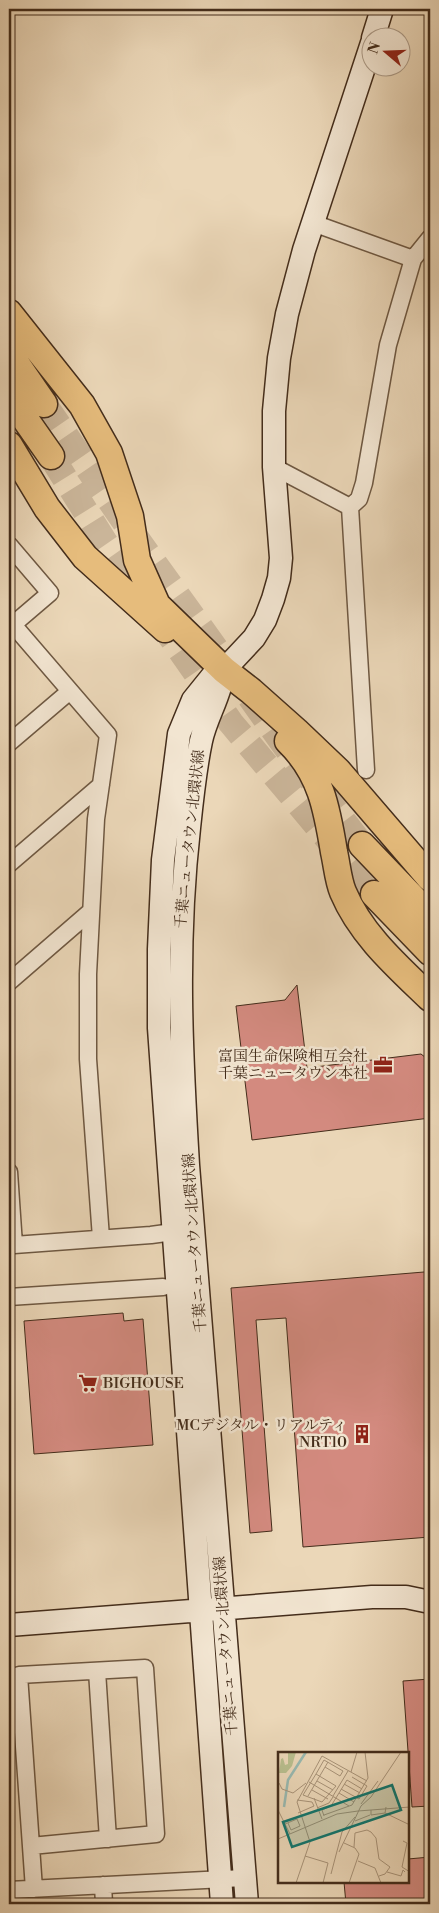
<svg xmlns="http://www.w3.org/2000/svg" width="439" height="1913" viewBox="0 0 439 1913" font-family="'Libre Bodoni','Noto Serif JP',serif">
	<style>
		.building { fill: #d38a7f; stroke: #442d1b }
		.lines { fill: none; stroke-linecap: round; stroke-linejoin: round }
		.primary-tunnel { stroke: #cab599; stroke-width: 26; stroke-dasharray: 26 13; stroke-linecap: butt }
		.street-casing { stroke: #6e5842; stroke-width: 19 }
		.secondary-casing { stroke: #442d1b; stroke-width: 25 }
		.primary-casing { stroke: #442d1b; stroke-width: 29 }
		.street { stroke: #f2e5d1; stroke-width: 16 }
		.secondary { stroke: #f2e5d1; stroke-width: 22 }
		.primary { stroke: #e6bc7c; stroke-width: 26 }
		.labels { text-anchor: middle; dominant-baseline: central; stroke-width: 5; stroke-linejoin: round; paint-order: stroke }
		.street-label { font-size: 15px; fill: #442d1b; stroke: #f2e5d1 }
		.poi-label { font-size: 15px; fill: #442d1b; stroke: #f2e5d1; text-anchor: end }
		.inset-river { fill: none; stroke: #98b9b1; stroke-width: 2.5 }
		.inset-road { fill: none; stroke: #a89379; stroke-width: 1 }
		.view { fill: #0f766e; fill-opacity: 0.15; stroke: #0f766e; stroke-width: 2.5 }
		.inset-edge { fill: none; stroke: #442d1b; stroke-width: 2.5 }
	</style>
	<rect width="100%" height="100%" fill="#ebd7b8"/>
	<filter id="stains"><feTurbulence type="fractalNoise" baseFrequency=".004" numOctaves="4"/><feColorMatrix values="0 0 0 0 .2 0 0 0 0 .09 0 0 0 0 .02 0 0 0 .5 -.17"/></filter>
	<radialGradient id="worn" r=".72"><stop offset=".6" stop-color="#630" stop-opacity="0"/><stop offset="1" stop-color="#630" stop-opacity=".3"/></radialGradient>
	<path class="building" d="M 297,985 L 307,1068 L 421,1054 L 430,1061 L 430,1118 L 252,1140 L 236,1006 L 285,1000 Z
		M 424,1272 L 430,1277 L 430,1537 L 303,1547 L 286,1318 L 256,1320 L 272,1531 L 250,1533 L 231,1288 Z
		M 123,1313 L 124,1321 L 143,1319 L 153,1445 L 34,1454 L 24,1321 Z
		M 430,1679 L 430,1806 L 412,1807 L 403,1681 Z
		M 430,1857 L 430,1904 L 346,1904 L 344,1882 L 408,1882 L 408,1859 Z"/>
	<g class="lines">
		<path class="primary-tunnel" d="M 44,404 L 124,521 L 223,659
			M 51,456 L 104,541 L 231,723 L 374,894
			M 250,697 L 285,746 L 362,845"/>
		<g class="street-casing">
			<path id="street" d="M 313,223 L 413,259 L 430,238
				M 274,467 L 350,507 L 359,499 L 364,483 L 388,345 L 413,259
				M 350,507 L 366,770
				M 9,545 L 50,593 L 9,628
				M 9,620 L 108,735 L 96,819 L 88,974 L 88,1059 L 101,1238
				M 9,743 L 70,691
				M 9,864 L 101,785
				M 9,982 L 91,911
				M 9,1172 L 14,1245 L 151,1235 L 173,1232
				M 9,1297 L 163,1287
				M 97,1671 L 108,1839
				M 31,1846 L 156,1834 L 145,1668 L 19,1675 L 34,1889
				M 103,1885 L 104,1904
				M 9,1890 L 244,1878"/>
		</g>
		<g class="secondary-casing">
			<path id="secondary" d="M 373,38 L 382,9
				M 224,670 C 221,695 206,717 201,741 C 195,769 192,799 189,828 C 176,943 181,1050 188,1165 L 247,1904
				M 9,1625 L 372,1597 L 406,1597 L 430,1602
				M 222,1904 L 159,1028 L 159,949 L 163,860 L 179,734 L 193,700 L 214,674 L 224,670 L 254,638 L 265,620 L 273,599 L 279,578 L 281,558 L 274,467 L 274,411 L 279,358 L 287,314 L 304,250 L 372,43"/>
		</g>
		<g class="primary-casing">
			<path id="primary" d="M 9,313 L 82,405 L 109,453 L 130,516 L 137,560 L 157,605 L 224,670 L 251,691 L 296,731 L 338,771 L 430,878
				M 9,353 L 44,404
				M 9,396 L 51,456
				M 9,445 L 47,508 L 85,557 L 165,629
				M 288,741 C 321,773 327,809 334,852 C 337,865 338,880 343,892 C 361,935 398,967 430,998
				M 362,845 L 430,916
				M 374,894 L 430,952"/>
		</g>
		<use href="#street" class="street"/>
		<use href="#secondary" class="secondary"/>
		<use href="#primary" class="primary"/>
	</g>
	<defs>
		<g id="office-bare" transform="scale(1.5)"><path d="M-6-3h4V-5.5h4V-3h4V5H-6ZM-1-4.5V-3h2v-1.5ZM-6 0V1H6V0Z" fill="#8f2418" stroke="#f2e5d1" stroke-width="2.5" paint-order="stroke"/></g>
		<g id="supermarket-bare" transform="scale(1.5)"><path d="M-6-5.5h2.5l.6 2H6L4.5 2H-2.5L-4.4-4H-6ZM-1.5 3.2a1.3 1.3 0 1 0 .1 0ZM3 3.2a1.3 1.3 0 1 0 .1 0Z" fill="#8f2418" stroke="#f2e5d1" stroke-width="2.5" paint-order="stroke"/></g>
		<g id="building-bare" transform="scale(1.5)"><path d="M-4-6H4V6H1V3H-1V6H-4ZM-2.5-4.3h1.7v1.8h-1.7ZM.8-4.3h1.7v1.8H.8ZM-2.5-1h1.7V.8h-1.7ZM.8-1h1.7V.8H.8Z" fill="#8f2418" stroke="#f2e5d1" stroke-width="2.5" paint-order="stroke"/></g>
	</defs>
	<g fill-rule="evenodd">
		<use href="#office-bare" x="383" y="1065"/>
		<use href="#supermarket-bare" x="88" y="1383"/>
		<use href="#building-bare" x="362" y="1434"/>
	</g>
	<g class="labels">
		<g class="street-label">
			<text transform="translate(190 839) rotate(-84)">千葉ニュータウン北環状線</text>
			<text transform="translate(195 1243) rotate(-94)">千葉ニュータウン北環状線</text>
			<text transform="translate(226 1646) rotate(-94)">千葉ニュータウン北環状線</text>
		</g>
		<g class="poi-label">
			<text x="368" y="1056">富国生命保険相互会社<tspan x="368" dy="17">千葉ニュータウン本社</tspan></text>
			<text x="103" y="1383" text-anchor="start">BIGHOUSE</text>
			<text x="347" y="1425">MCデジタル・リアルティ<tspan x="347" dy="17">NRT10</tspan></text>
		</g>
	</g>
	<g transform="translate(278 1752)">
		<rect width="131" height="131" fill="#ebd7b8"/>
		<path d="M 10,0 L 18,0 L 14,14 L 8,21 L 1,21 L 3,7 L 5,6 L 7,13 L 10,12 Z" fill="#b8be8e"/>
		<path class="inset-river" d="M 6,55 L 10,28 L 28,0"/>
		<path class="inset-road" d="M 47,15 L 62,24 L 65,19M 73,20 L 79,0M 38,22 L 58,34 L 44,50 L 25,43 L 38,22 L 46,8 L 65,19M 39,29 L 55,38M 31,30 L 71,54M 1,31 L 4,37 L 15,41 L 28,31M 66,32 L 82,41M 63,37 L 81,47 L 89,34 L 74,25M 34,38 L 50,47M 61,41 L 76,50M 30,44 L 50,10M 55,44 L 70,19M 36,46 L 44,67M 19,48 L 34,50 L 36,54 L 20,61M 83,52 L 100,29M 108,55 L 107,61 L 132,73M 39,56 L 51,51 L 55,45M 0,58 L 12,82M 93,58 L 93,63 L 107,61M 80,59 L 132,55M 46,63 L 74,53 L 90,26 L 87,0M 46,64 L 44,58 L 53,54 L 69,28 L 84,37M 77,69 L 92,63M 7,72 L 19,67 L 22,74 L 13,78 L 10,71M 0,87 L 59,62 L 80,59M 125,89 L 129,91 L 124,115 L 132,120M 66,91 L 77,96 L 81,102 L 71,131M 76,95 L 77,81 L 89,78 L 93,80 L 98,86 L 101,107 L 112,115 L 107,122 L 101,124M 61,100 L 83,54 L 93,45 L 123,0M 27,104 L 50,111 L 45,131M 80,109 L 97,116 L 103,131M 109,120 L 123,124 L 125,118 L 127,120M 53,122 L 64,80 L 77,65M 18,131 L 32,90 L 19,50 L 44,4 L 89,29"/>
		<path class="view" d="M 114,33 L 123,58 L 14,95 L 5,70 Z"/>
		<rect width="131" height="131" class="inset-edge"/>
	</g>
	<rect width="439" height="1913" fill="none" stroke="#ebd7b8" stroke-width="30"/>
	<rect x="10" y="10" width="419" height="1893" fill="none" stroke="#442d1b" stroke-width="2.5"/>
	<rect x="15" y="15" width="409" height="1883" fill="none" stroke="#442d1b"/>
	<g transform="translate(386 52) rotate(289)"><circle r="24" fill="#f2e5d1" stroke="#ac9b88"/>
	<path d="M0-4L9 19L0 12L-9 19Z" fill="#8f2418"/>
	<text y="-8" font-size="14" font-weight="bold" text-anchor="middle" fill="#442d1b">N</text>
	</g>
	<rect width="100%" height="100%" filter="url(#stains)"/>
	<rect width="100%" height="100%" fill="url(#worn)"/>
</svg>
